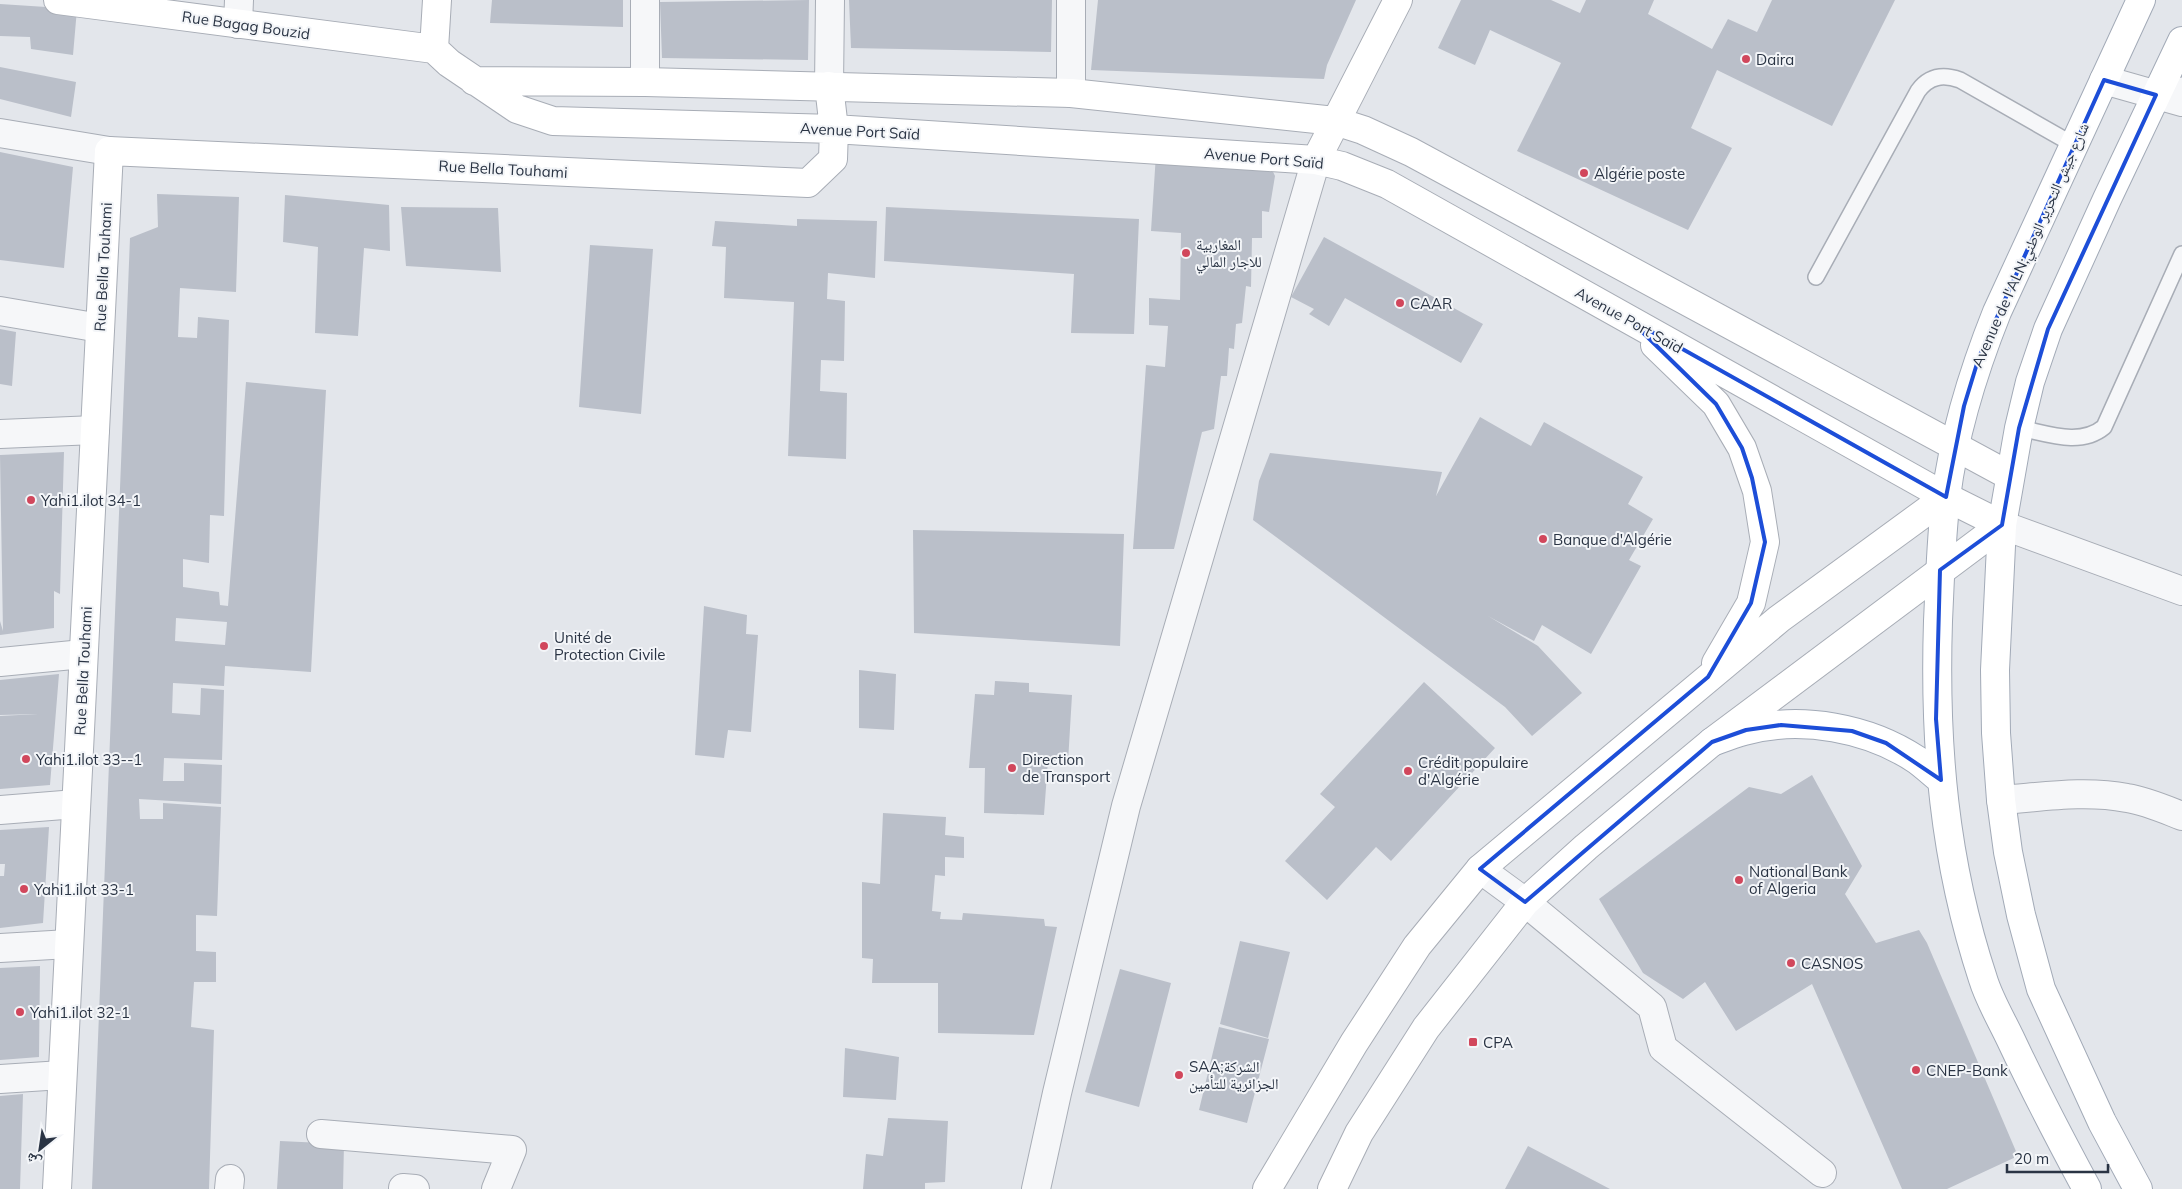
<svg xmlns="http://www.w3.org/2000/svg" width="2182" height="1189" viewBox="0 0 2182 1189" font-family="Mulish,'Noto Naskh Arabic',sans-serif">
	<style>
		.building { fill: #babfc9; fill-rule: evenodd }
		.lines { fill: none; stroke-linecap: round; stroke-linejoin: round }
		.lane-casing { stroke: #a8adb6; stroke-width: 18 }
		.street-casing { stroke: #a8adb6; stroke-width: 30 }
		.secondary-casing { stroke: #a8adb6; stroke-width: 30 }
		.primary-casing { stroke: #a2aab7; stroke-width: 30 }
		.lane { stroke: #f6f7f9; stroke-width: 15 }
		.street { stroke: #f6f7f9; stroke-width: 28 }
		.secondary { stroke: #fff; stroke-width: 28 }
		.primary { stroke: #fff; stroke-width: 28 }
		.marked { fill: none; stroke: #1d4ed8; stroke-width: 4; stroke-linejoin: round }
		.poi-dot { fill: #d1475c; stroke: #f3f5f8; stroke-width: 2 }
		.labels { text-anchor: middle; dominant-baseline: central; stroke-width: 4; stroke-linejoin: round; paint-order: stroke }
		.street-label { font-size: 15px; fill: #2a3444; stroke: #f3f5f8 }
		.poi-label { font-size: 15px; fill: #2a3444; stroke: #f3f5f8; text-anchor: start }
	</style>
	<rect width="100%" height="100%" fill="#e3e6eb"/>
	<path class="building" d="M 492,0 L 623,0 L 623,27 L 490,23 Z
		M 809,0 L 808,60 L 662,58 L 660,2 Z
		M 849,0 L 1052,0 L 1051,52 L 851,48 Z
		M 1098,0 L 1356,0 L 1327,65 L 1324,79 L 1091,70 Z
		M 1461,0 L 1551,0 L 1580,13 L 1586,0 L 1654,0 L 1648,14 L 1712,49 L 1728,19 L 1757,32 L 1772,0 L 1895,0 L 1832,126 L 1717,70 L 1691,128 L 1732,148 L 1688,230 L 1517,151 L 1561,63 L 1490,30 L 1475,65 L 1438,48 Z
		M 0,4 L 77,9 L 73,55 L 31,49 L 30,37 L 0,36 Z
		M 0,67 L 76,82 L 71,117 L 0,99 Z
		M 0,152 L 73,167 L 64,268 L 0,260 Z
		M 1156,154 L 1268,161 L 1275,176 L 1269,212 L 1262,211 L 1262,238 L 1252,238 L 1251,287 L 1246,286 L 1242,323 L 1236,324 L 1234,349 L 1229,348 L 1227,376 L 1221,376 L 1214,429 L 1202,432 L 1174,549 L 1133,549 L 1146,365 L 1165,367 L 1168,326 L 1149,325 L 1149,298 L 1180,300 L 1181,233 L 1151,231 Z
		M 157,194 L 239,197 L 236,292 L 180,288 L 178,337 L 197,338 L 198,317 L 229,320 L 224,516 L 210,515 L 209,563 L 183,559 L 183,587 L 219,592 L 220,605 L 228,606 L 246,382 L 326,390 L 311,672 L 225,666 L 224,686 L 173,683 L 172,713 L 200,715 L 201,688 L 224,690 L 222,760 L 164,758 L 163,781 L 184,781 L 184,763 L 222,765 L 221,804 L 139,799 L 140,819 L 163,819 L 163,803 L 221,807 L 217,916 L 196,915 L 196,951 L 216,952 L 216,982 L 194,982 L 191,1027 L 214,1030 L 209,1189 L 92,1189 L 130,238 L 158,227 ZM 176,618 L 227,622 L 225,645 L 175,641 Z
		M 285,195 L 389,205 L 390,251 L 364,248 L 358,336 L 315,333 L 318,247 L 283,242 Z
		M 401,207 L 498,208 L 501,272 L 406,266 Z
		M 886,207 L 1139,219 L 1134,334 L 1071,333 L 1074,274 L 884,261 Z
		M 797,219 L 877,221 L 875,278 L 828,273 L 827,299 L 845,301 L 844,361 L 821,360 L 820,391 L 847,393 L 846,459 L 788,456 L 794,302 L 724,298 L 726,247 L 712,246 L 715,221 L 797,226 Z
		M 1324,237 L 1483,324 L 1461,363 L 1345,298 L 1329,326 L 1309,314 L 1314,309 L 1291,297 Z
		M 590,245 L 653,249 L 641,414 L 579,407 Z
		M 0,329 L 16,332 L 12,386 L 0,384 Z
		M 1480,417 L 1531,446 L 1544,422 L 1643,477 L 1628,504 L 1653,519 L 1629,560 L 1641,566 L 1591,654 L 1542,625 L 1534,641 L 1488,616 L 1538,646 L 1582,693 L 1532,736 L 1505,707 L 1253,520 L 1259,481 L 1270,453 L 1442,472 L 1436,496 Z
		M 64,452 L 60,594 L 54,591 L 54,628 L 0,635 L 0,621 L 3,631 L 0,455 Z
		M 913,530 L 1124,534 L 1120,646 L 914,633 Z
		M 704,606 L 747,615 L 746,634 L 758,635 L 751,732 L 728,730 L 724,758 L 695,755 Z
		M 859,670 L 896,674 L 894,730 L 859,728 Z
		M 59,674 L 50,785 L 0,789 L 0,716 L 38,714 L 0,715 L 0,680 Z
		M 995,681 L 1029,683 L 1029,692 L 1072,695 L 1068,762 L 1048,760 L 1044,815 L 984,813 L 985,768 L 969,768 L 975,694 L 994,695 Z
		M 1424,682 L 1495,748 L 1391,861 L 1376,847 L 1327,900 L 1285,861 L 1335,807 L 1320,794 Z
		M 1812,775 L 1862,866 L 1845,894 L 1876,943 L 1919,930 L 1927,943 L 2018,1156 L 1947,1189 L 1902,1189 L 1812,984 L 1736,1031 L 1705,982 L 1683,999 L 1643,973 L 1599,899 L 1749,787 L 1781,794 Z
		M 883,813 L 946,817 L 945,835 L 964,837 L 964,858 L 945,857 L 945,876 L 935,875 L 932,911 L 941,912 L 940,919 L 962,920 L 963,913 L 1044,919 L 1045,926 L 1057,927 L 1034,1035 L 938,1033 L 938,983 L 872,983 L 873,959 L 862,958 L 862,882 L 880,884 Z
		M 49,827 L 43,923 L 0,928 L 0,876 L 4,876 L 5,864 L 0,864 L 0,830 Z
		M 1240,941 L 1290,952 L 1268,1038 L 1220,1024 Z
		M 40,966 L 39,1057 L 0,1060 L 0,968 Z
		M 1120,969 L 1171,983 L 1139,1107 L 1085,1092 Z
		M 1219,1027 L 1269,1039 L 1247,1123 L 1199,1110 Z
		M 845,1048 L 899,1057 L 896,1100 L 843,1097 Z
		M 23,1094 L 20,1189 L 0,1189 L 0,1096 Z
		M 888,1118 L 948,1121 L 945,1182 L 925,1183 L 925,1189 L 863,1189 L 866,1154 L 883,1156 Z
		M 280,1141 L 344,1144 L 343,1189 L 277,1189 Z
		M 1528,1146 L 1610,1189 L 1505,1189 Z"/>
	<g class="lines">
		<g class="lane-casing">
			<path id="lane" d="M 2160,94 L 2182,85
				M 1816,277 L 1918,91 C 1929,76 1943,74 1960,80 L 2074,145
				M 2019,428 C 2046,433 2080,447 2104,427 L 2182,254"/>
		</g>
		<g class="street-casing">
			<path id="street" d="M 645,0 L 645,82
				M 238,24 L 239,0
				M 2104,80 L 2182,102
				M 829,86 L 830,0
				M 1071,93 L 1071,0
				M 0,133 L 109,151
				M 0,311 L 100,328
				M 0,434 L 95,430
				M 2002,525 L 2182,591
				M 0,662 L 83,654
				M 2001,800 C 2043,797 2085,790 2127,798 C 2146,801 2164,809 2182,816
				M 0,810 L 76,804
				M 1480,869 L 1525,902 L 1652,1007 L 1663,1048 L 1822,1173
				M 0,948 L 69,944
				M 0,1079 L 62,1075
				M 321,1134 L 512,1150 L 496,1189
				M 403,1188 L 415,1189
				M 229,1189 L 230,1179
				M 1036,1189 L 1057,1093 L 1126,806 L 1316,160"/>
		</g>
		<g class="secondary-casing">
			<path id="secondary" d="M 58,0 L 434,49
				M 437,0 L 434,49 L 449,63 L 517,109 L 553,121 L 834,129 L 1316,160 L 1342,166 L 1387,184 L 1946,497 L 2002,525 L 1712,742 L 1586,847 L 1525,902 L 1426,1028 L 1359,1133 L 1332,1189
				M 474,81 L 645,82 L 1071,93 L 1335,121 L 1363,130 L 1411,152 L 2010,476
				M 1316,160 L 1398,0
				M 1655,345 L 1716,404 L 1742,448 L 1757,491 L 1765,542 L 1751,603 L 1716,663
				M 57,1189 L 109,151 L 808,183 L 833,159 L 834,129 L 829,86
				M 1267,1189 L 1354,1043 L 1417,946 L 1480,869 L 1779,619 L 1946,497"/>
		</g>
		<g class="primary-casing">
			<path id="primary" d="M 1712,742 C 1723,738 1733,734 1744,731 C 1801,715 1869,728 1917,760 C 1925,766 1933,773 1941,780
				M 2087,1189 C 2060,1139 2034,1089 2010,1038 C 2001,1019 1989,999 1983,979 C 1944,861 1934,745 1938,621 C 1940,580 1941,538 1946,497 C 1954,433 1973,372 1997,312 L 2141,0
				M 2138,1189 L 2102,1122 L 2041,989 L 2021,915 L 2008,852 L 2001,800 L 1996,733 L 1995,670 L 2002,525 L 2019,428 L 2030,382 L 2048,329 L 2107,199 L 2182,41"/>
		</g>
		<use href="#lane" class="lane"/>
		<use href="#street" class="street"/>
		<use href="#secondary" class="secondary"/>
		<use href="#primary" class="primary"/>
	</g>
	<path class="marked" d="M 2104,80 L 2156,95 L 2048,329 L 2019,428 L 2002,525 L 1940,570 L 1936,719 L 1941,780 L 1886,743 L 1852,731 L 1781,725 L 1746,730 L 1712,742 L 1525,902 L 1480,869 L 1708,677 L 1751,603 L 1765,542 L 1752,478 L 1742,448 L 1716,404 L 1629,319 L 1946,497 L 1964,406 L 1979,357 Z"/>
	<g class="poi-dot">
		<circle cx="1746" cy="59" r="5"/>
		<circle cx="1584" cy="173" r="5"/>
		<circle cx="1186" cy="253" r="5"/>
		<circle cx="1400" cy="303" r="5"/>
		<circle cx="31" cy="500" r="5"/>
		<circle cx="1543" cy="539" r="5"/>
		<circle cx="544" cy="646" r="5"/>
		<circle cx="26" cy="759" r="5"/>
		<circle cx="1012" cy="768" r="5"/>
		<circle cx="1408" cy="771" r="5"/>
		<circle cx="1739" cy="880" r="5"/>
		<circle cx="24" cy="889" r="5"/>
		<circle cx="1791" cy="963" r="5"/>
		<circle cx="20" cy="1012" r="5"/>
		<rect x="1468" y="1037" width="10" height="10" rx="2.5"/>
		<circle cx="1916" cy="1070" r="5"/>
		<circle cx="1179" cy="1075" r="5"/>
	</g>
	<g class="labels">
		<g class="street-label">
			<text transform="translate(246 25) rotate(8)">Rue Bagag Bouzid</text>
			<text transform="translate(860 131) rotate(3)">Avenue Port Saïd</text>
			<text transform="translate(1264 158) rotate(5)">Avenue Port Saïd</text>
			<text transform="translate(503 169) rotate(3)">Rue Bella Touhami</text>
			<text transform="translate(2030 245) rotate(-66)">Avenue de l'ALN;شارع جيش التحرير الوطني</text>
			<text transform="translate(103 267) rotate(-87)">Rue Bella Touhami</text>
			<text transform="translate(1629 320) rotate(29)">Avenue Port Saïd</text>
			<text transform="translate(83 671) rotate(-87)">Rue Bella Touhami</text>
		</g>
		<g class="poi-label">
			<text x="1756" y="59">Daira</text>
			<text x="1594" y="173">Algérie poste</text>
			<text x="1196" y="244">المغاربية<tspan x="1196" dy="17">للاجار المالي</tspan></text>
			<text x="1410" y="303">CAAR</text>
			<text x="41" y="500">Yahi1.ilot 34-1</text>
			<text x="1553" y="539">Banque d'Algérie</text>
			<text x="554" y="637">Unité de<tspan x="554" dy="17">Protection Civile</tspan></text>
			<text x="36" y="759">Yahi1.ilot 33--1</text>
			<text x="1022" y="759">Direction<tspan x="1022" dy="17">de Transport</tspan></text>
			<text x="1418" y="762">Crédit populaire<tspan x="1418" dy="17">d'Algérie</tspan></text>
			<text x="1749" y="871">National Bank<tspan x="1749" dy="17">of Algeria</tspan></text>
			<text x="34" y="889">Yahi1.ilot 33-1</text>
			<text x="1801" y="963">CASNOS</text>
			<text x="30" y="1012">Yahi1.ilot 32-1</text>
			<text x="1483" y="1042">CPA</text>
			<text x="1189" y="1066">SAA;الشركة<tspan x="1189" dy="17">الجزائرية للتأمين</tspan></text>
			<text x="1926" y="1070">CNEP-Bank</text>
		</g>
	</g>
	<g transform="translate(40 1149) rotate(210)" stroke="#f3f5f8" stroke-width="4" paint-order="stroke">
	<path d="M0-4L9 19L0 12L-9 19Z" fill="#2a3444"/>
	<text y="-8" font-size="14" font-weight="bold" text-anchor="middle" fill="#2a3444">ش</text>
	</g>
	<path d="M2007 1164v8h101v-8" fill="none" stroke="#2a3444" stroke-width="2.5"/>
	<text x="2014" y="1164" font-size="15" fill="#2a3444" stroke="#f3f5f8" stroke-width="4" paint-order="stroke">20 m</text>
</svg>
